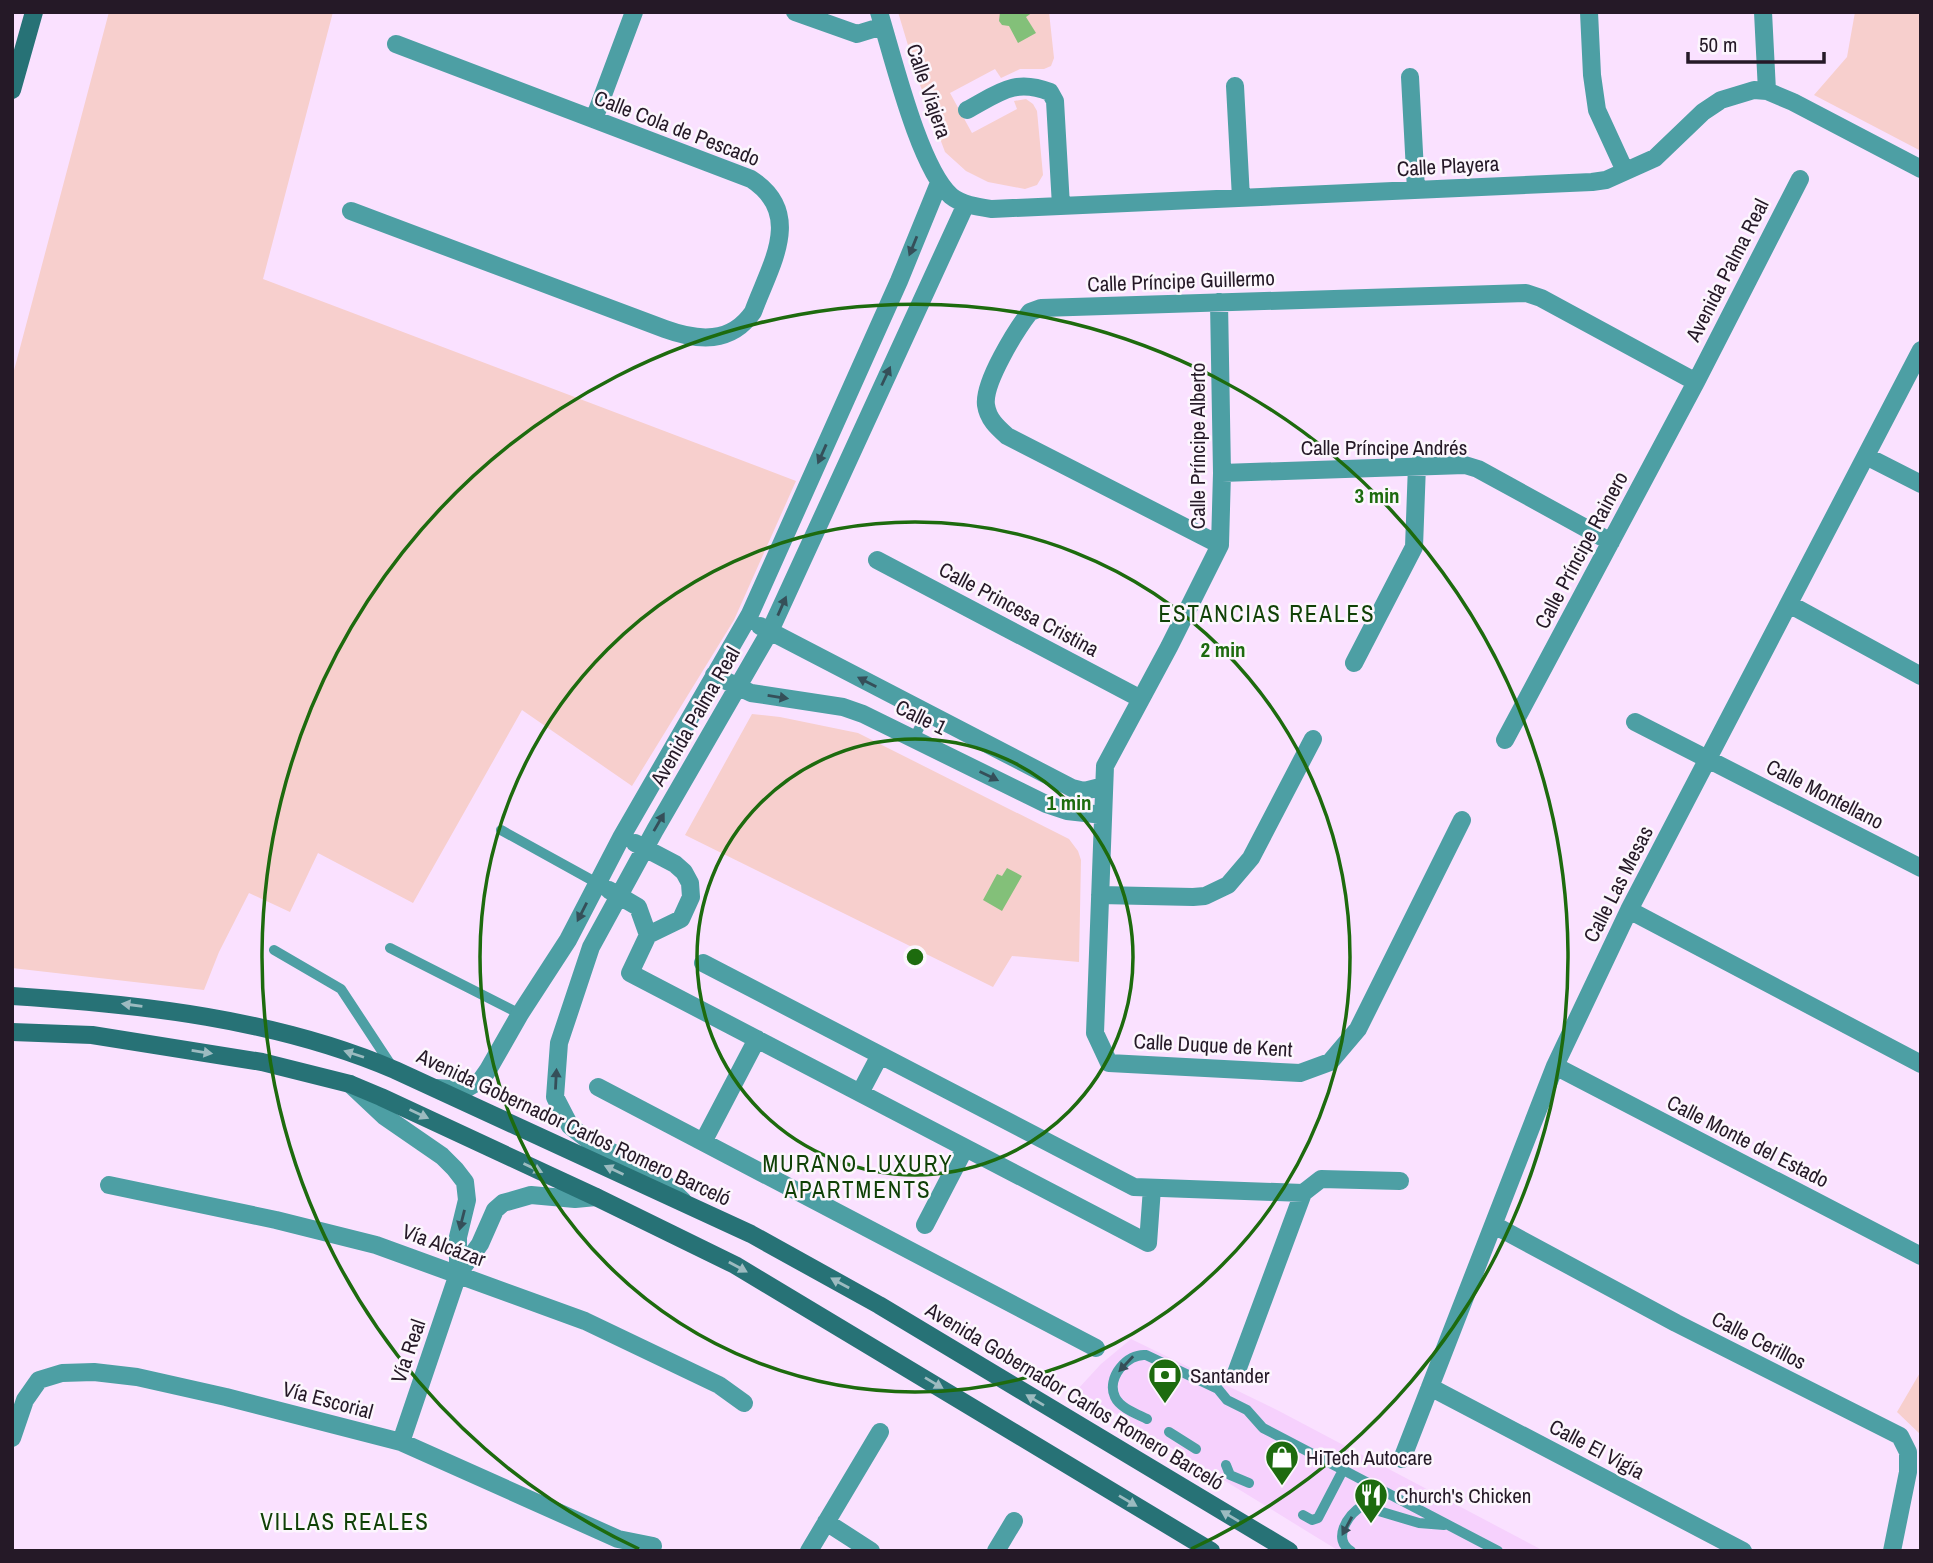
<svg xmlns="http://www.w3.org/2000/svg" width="1933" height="1563" viewBox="0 0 1933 1563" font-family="'Archivo Narrow',sans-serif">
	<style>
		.built { fill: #f6d1fd }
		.green { fill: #f7cfcd }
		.water { fill: #83c079 }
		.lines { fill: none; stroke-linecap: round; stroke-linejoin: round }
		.lane { stroke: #4d9fa4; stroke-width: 10 }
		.street { stroke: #4d9fa4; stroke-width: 18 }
		.secondary { stroke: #277276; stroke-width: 18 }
		.oneway { fill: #354f59 }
		.oneway2 { fill: #9cbbc0 }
		.ring { fill: none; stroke: #1d6b0e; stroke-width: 3.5 }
		.labels { text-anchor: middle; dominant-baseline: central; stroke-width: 5; stroke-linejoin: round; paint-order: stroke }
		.street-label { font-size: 21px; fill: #251927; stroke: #fcf6fd }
		.poi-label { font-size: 21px; fill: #251927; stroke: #fcf6fd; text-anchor: start }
		.neighbourhood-label { font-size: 23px; letter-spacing: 2px; fill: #104107; stroke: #fcf6fd }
		.centre { fill: #1d6b0e; stroke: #fcf6fd; stroke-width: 3.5 }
		.ring-label { font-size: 21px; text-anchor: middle; font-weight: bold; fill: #1d6b0e; stroke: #fcf6fd; stroke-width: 5; stroke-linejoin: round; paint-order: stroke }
	</style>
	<rect width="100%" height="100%" fill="#fae1ff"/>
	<path class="built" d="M 1131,1339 L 1279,1411 L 1544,1551 L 1339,1551 L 1077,1390 L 1101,1364 Z"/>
	<path class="green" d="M 109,12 L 333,12 L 263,279 L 796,481 L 734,620 L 632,786 L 522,710 L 413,903 L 318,853 L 290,912 L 249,893 L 219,952 L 204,990 L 12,968 L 12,378 Z
		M 898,12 L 1049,12 L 1054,58 L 1051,66 L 1044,69 L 1020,69 L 1001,78 L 995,69 L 950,93 L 972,133 L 1017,109 L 1014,101 L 1026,99 L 1033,104 L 1037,111 L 1043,175 L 1037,185 L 1025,189 L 988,182 L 966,171 L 945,152 L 919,82 Z
		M 1855,12 L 1921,12 L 1921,151 L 1814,95 L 1847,57 Z
		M 752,714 L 780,717 L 858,733 L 1069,839 L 1078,851 L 1081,860 L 1079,962 L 1012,956 L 993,987 L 685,835 Z
		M 1921,1371 L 1921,1435 L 1897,1412 Z"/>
	<path class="water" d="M 1000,12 L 1033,12 L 1026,17 L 1036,33 L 1018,43 L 1009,26 L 1002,25 L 999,21 Z
		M 1007,868 L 1022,876 L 1002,911 L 983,900 L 997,874 L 1002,876 Z"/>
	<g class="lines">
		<path class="lane" d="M 914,738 L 927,713
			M 501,830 L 597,883
			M 390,948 L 520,1014
			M 274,950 L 341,989 L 393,1068
			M 1147,1419 C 1137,1414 1120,1408 1115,1397 C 1106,1378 1127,1353 1146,1355 L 1218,1389 L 1227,1400 L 1247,1410 L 1263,1428 L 1498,1551
			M 1169,1432 L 1196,1449
			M 1226,1465 L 1230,1475 L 1249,1483
			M 1303,1515 L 1312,1520 L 1318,1518 L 1343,1470
			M 1351,1551 C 1332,1540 1347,1515 1362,1506 L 1419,1523 L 1444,1525"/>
		<path class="street" d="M 795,12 L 857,34 L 883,26
			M 879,12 C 893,57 919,167 951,196 C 962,205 978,207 992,209 L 1592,182 L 1606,180 L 1655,158 L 1703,112 L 1721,100 L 1754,90 L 1767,91 L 1793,102 L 1921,169
			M 1589,12 L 1592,75 L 1597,110 L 1625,171
			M 1763,12 L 1767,91
			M 1410,77 L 1416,190
			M 1235,86 L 1241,198
			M 967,110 C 999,93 1014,78 1050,92 L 1055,101 L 1061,206
			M 594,119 L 634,12
			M 351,211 L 665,329 C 698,341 731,344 753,312 C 770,265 805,214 751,179 L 396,44
			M 1219,302 L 1222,473 L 1220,545 L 1169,647 L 1105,766 L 1095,1033 L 1109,1063 L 1300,1073 L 1330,1062 L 1358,1029 L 1462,820
			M 1866,456 L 1921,484
			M 1222,473 L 1465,465 L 1478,469 L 1611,542
			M 1220,545 L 1007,436 C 997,427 988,419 986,405 C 983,383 1016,330 1030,312 L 1041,308 L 1526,293 L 1541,298 L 1696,382
			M 877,560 L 1141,699
			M 1789,604 L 1921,676
			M 760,626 L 1072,788 L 1084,791 L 1104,786
			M 1354,663 L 1414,547 L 1417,465
			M 714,675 L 751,693 L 843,707 L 863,714 L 1046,804 L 1067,811 L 1103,815
			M 1635,722 L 1921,868
			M 1505,740 L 1696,382 L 1800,179
			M 635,843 L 675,864 L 684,872 L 690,883 L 691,897 L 681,919 L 648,935 L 630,973 L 1148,1243 L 1152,1188
			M 609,890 L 638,907 L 648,935
			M 1100,895 L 1193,897 L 1205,896 L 1228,885 L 1251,858 L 1313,739
			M 1629,910 L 1921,1064
			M 703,963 L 1134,1187 L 1303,1193 L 1235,1376
			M 1555,1066 L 1921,1256
			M 350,1084 L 384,1116 L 442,1156 L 455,1169 L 465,1182 L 467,1200 L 458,1237 L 458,1274
			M 598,1087 L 1096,1348
			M 436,1088 L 464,1090 L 481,1080 L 488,1070 L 520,1014 L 568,940 L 622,836 L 750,614 L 899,281 L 939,183
			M 860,1093 L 880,1055
			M 703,1142 L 757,1039
			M 109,1185 L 276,1220 L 376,1245 L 585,1321 L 719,1385 L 744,1403
			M 1303,1193 L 1321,1179 L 1400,1181
			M 683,1201 L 655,1174 L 588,1140 L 570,1126 L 555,1097 L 559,1043 L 591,947 L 655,830 L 770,631 L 966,204
			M 925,1225 L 965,1148
			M 1494,1225 L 1676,1323 L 1900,1436 L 1908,1452 L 1908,1472 L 1892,1551
			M 1430,1387 L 1743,1551
			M 12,1438 L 25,1400 L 39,1380 L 62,1373 L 94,1372 L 137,1377 L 226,1397 L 401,1442 L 618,1539 L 653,1546
			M 401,1442 L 458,1274 L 480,1244 L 495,1210 L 503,1203 L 531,1195 L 575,1199 L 596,1197
			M 1402,1459 L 1555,1066 L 1629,910 L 1921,350
			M 826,1522 L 871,1551
			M 809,1551 L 880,1432
			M 996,1551 L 1014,1521"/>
		<path class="secondary" d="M 12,90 L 34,12
			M 12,996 C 139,1004 277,1019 395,1070 L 751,1234 L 879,1305 L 1289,1551
			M 12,1032 L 92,1035 L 262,1062 L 350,1084 L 381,1097 L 596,1197 L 735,1265 L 1211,1551"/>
	</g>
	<defs><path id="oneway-solid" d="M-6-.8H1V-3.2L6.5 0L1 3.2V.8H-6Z" transform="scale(1.75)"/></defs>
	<g class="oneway">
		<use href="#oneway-solid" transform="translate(913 246) rotate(112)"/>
		<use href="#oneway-solid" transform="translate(886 376) rotate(-65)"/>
		<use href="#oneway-solid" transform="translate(822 454) rotate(114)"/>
		<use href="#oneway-solid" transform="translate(782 606) rotate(-66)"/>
		<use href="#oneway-solid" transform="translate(867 682) rotate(-153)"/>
		<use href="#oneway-solid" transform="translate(778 697) rotate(9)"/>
		<use href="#oneway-solid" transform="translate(989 776) rotate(26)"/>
		<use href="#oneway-solid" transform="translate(659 822) rotate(-60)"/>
		<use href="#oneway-solid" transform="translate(582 912) rotate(117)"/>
		<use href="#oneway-solid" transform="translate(556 1079) rotate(-87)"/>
		<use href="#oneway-solid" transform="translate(462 1220) rotate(104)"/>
		<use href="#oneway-solid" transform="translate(1126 1364) rotate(133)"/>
		<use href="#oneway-solid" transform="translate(1347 1526) rotate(118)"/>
	</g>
	<g class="oneway2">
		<use href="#oneway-solid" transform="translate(132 1005) rotate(-172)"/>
		<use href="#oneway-solid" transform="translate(202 1052) rotate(9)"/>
		<use href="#oneway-solid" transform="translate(354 1054) rotate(-162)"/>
		<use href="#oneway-solid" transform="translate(419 1114) rotate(25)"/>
		<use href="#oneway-solid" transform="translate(533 1168) rotate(25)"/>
		<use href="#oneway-solid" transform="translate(614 1170) rotate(-155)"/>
		<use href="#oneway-solid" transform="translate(738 1267) rotate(29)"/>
		<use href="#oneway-solid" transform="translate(840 1283) rotate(-151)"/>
		<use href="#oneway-solid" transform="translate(934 1383) rotate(31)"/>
		<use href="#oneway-solid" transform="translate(1035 1400) rotate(-149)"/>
		<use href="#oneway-solid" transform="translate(1128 1501) rotate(31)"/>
		<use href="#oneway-solid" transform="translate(1230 1516) rotate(-149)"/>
	</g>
	<g class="ring">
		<circle cx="915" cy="957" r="218"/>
		<circle cx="915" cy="957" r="435"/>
		<path d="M639 1549A653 653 0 1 1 1191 1549"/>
	</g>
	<defs>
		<g id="bank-pin" transform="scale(1.75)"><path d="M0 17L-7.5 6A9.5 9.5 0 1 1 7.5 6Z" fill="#1d6b0e" stroke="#fcf6fd"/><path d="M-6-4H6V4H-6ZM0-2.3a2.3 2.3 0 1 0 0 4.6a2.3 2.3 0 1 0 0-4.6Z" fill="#fff"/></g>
		<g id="shop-pin" transform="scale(1.75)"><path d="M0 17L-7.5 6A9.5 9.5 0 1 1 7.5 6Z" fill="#1d6b0e" stroke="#fcf6fd"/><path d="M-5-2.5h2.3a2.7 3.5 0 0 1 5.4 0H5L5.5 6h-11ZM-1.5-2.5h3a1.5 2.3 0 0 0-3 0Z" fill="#fff"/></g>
		<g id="restaurant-pin" transform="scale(1.75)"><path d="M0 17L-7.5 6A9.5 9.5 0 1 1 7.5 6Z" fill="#1d6b0e" stroke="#fcf6fd"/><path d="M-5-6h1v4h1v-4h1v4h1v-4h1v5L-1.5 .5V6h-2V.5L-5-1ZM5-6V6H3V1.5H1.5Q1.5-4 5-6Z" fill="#fff"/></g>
	</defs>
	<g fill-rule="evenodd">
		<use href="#bank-pin" x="1165" y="1375"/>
		<use href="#shop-pin" x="1282" y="1457"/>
		<use href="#restaurant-pin" x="1371" y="1495"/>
	</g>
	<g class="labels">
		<g class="street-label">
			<text transform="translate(929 91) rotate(71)">Calle Viajera</text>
			<text transform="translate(677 128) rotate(21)">Calle Cola de Pescado</text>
			<text transform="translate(1448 166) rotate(-3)">Calle Playera</text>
			<text transform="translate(1727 270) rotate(-63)">Avenida Palma Real</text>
			<text transform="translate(1181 281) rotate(-2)">Calle Príncipe Guillermo</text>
			<text transform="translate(1197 446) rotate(-90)">Calle Príncipe Alberto</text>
			<text x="1384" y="447">Calle Príncipe Andrés</text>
			<text transform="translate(1581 550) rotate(-62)">Calle Príncipe Rainero</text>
			<text transform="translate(1019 609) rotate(28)">Calle Princesa Cristina</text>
			<text transform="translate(695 716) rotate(-60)">Avenida Palma Real</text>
			<text transform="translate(921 717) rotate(26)">Calle 1</text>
			<text transform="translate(1825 794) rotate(27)">Calle Montellano</text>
			<text transform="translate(1618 884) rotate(-63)">Calle Las Mesas</text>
			<text transform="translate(1213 1045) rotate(3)">Calle Duque de Kent</text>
			<text transform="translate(574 1127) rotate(25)">Avenida Gobernador Carlos Romero Barceló</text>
			<text transform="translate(1748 1141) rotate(27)">Calle Monte del Estado</text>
			<text transform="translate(444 1245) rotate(20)">Vía Alcázar</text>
			<text transform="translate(1759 1340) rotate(27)">Calle Cerillos</text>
			<text transform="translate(408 1351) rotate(-71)">Vía Real</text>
			<text transform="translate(1075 1396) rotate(31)">Avenida Gobernador Carlos Romero Barceló</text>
			<text transform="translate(328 1400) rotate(15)">Vía Escorial</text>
			<text transform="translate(1597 1449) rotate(28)">Calle El Vigía</text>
		</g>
		<g class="poi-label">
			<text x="1190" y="1375">Santander</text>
			<text x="1306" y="1457">HiTech Autocare</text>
			<text x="1396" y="1495">Church's Chicken</text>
		</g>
		<g class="neighbourhood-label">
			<text x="1267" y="613">ESTANCIAS REALES</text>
			<text x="858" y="1163">MURANO LUXURY<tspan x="858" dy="26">APARTMENTS</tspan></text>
			<text x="345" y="1521">VILLAS REALES</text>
		</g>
	</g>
	<circle cx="915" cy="957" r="10" class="centre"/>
	<g class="ring-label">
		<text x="1377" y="503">3 min</text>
		<text x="1223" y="657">2 min</text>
		<text x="1069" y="810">1 min</text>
	</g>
	<rect width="1933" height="1563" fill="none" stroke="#251927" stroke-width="28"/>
	<path d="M1688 52v10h136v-10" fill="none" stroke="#251927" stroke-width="3.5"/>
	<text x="1699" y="52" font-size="21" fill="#251927" stroke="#fcf6fd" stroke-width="5" paint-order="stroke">50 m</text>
</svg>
